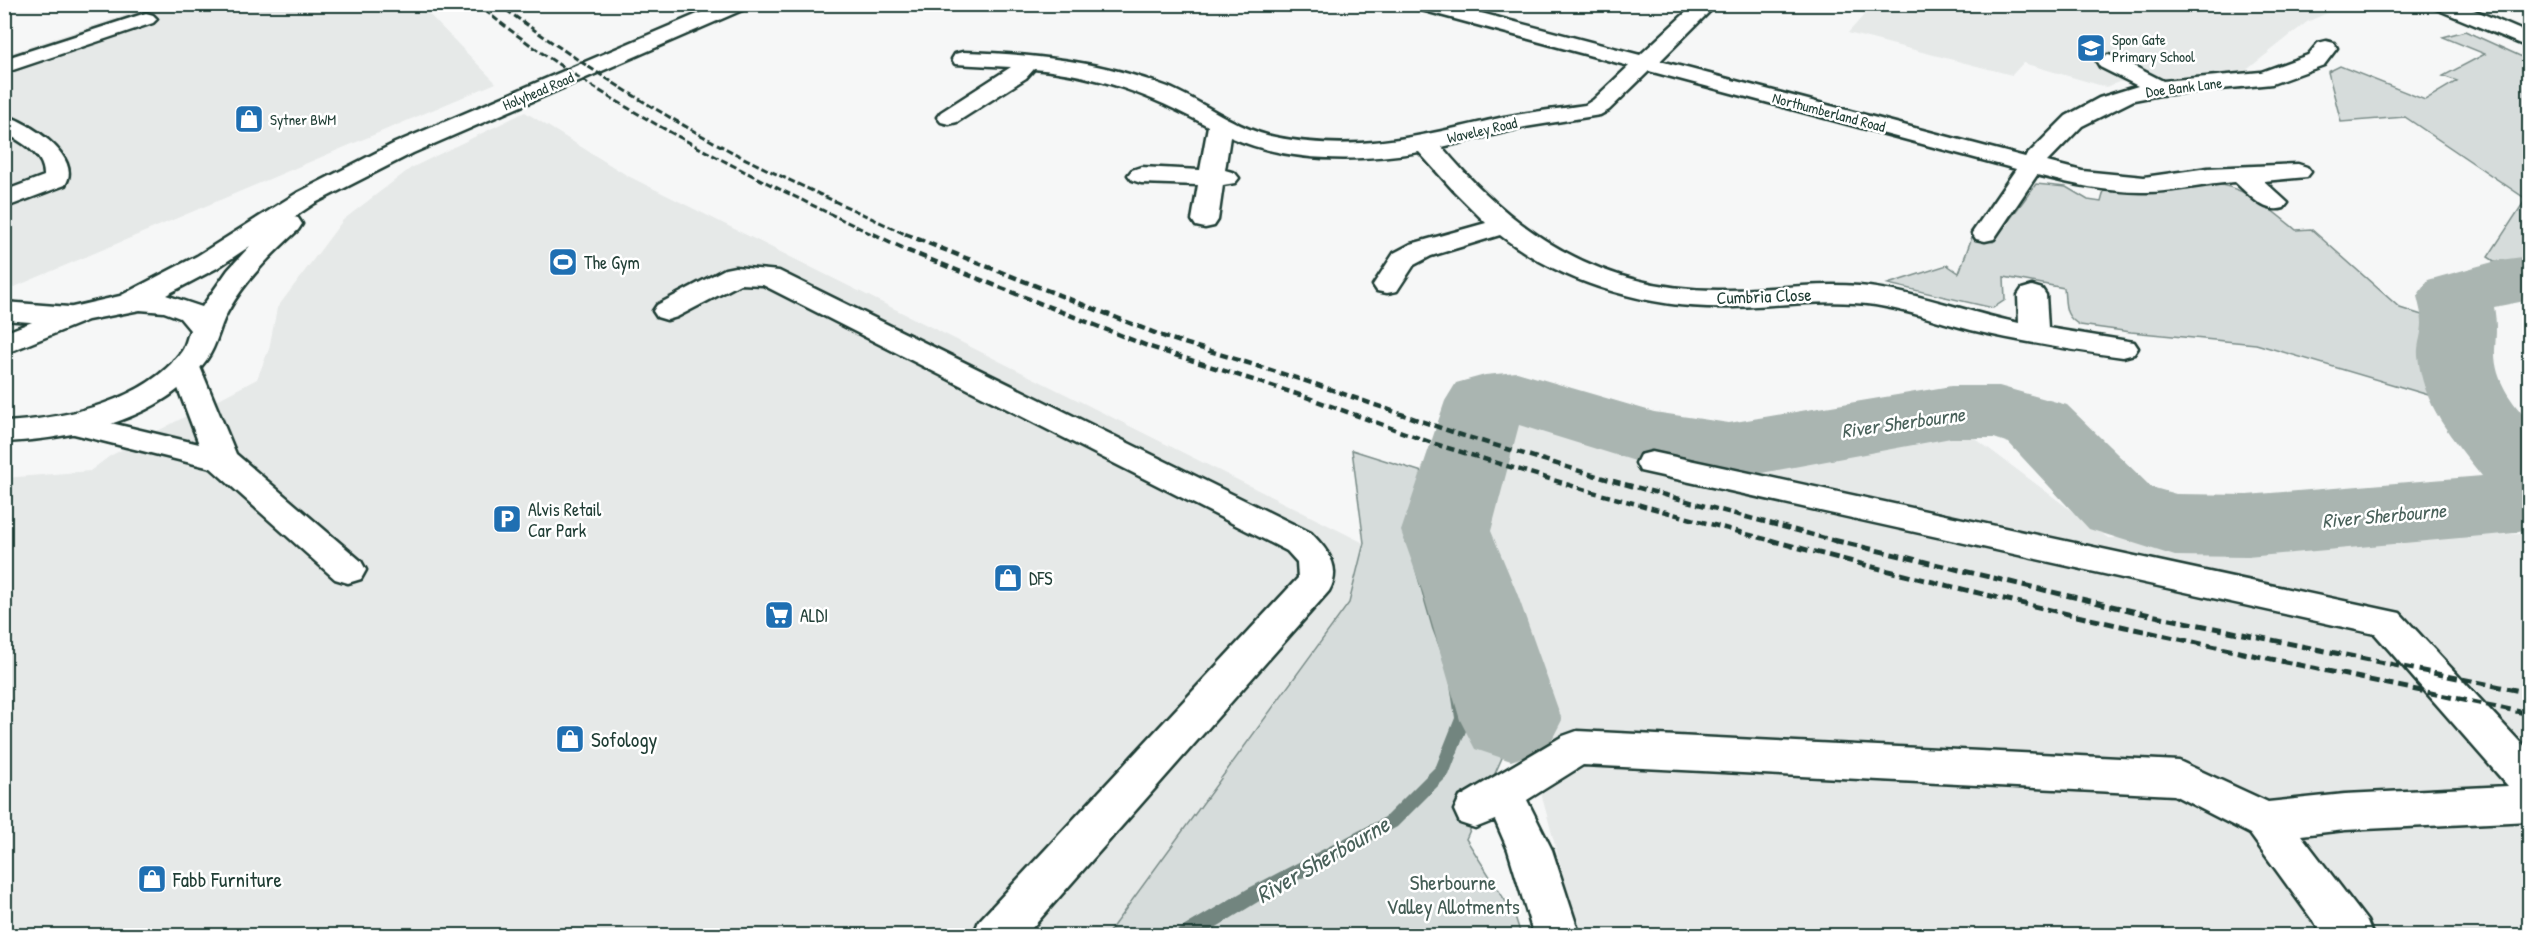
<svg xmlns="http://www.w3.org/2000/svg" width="2534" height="940" viewBox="0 0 2534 940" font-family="'Patrick Hand',sans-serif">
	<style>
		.built { fill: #e6e9e8 }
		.green { fill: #d6dcdb; stroke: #7a8c88; stroke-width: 1.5 }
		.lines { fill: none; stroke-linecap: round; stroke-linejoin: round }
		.stream { fill: #72857f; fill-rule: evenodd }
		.river { fill: #aab5b1; fill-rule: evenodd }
		.minor-casing { stroke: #1f3d34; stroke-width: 5 }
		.highway-casing { stroke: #1f3d34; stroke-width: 5 }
		.minor { fill: #fff; fill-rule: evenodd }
		.highway { fill: #fff; fill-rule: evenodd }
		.rail-far2 { stroke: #1f3d34; stroke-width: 3; stroke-dasharray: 7 3; stroke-linecap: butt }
		.rail-far1 { stroke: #1f3d34; stroke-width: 4.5; stroke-dasharray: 8 4.5; stroke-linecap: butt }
		.rail { stroke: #1f3d34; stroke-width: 5; stroke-dasharray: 10 5; stroke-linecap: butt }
		.labels { text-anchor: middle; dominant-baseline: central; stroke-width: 5; stroke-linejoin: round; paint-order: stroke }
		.far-poi-label { font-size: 15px; fill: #1f3d34; stroke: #fff; text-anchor: start }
		.far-street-label { font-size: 15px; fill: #1f3d34; stroke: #fff }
		.poi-label { font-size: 18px; fill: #1f3d34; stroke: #fff; text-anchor: start }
		.street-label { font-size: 18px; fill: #1f3d34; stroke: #fff }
		.water-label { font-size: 20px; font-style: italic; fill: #49615a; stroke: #fff }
		.near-poi-label { font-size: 21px; fill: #1f3d34; stroke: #fff; text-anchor: start }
		.near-park-label { font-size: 21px; fill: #445d55; stroke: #fff }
		.near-water-label { font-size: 24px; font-style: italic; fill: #49615a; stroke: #fff }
	</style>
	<rect width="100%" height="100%" fill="#f6f7f7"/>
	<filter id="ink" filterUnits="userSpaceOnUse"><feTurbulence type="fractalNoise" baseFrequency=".0167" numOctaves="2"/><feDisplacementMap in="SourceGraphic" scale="12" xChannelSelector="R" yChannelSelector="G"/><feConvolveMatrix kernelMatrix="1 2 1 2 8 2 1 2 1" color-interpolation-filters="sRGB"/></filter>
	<g filter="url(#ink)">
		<path class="built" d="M 157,5 L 420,5 L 496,83 L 5,291 L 4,55 Z
			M 1873,5 L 2345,5 L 2307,22 L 2244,72 L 2119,82 L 2106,87 L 2023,63 L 2012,75 L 1848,33 Z
			M 525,112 L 628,176 L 1364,543 L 1349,603 L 1106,935 L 1062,935 L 1057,933 L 1054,936 L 5,936 L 5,478 L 90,471 L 110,456 L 257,379 L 269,349 L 277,308 L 343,220 L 411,168 Z
			M 1512,410 L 1739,471 L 1964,430 L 2108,538 L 2529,534 L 2529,935 L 1579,935 L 1472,535 Z"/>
		<path class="green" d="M 2465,31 L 2529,60 L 2529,265 L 2508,270 L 2488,257 L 2526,199 L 2405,117 L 2341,122 L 2328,72 L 2340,66 L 2425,100 L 2457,81 L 2443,76 L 2485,54 L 2443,37 Z
			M 2207,183 C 2244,185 2268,207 2296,230 L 2311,229 L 2400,308 L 2447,323 L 2442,357 L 2459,404 L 2256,344 L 2131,332 L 2080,325 C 2063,316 2066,305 2064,288 L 2004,277 L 2005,300 L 1993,308 L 1888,284 L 1947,265 L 1959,273 L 1972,237 L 1993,242 L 2036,184 L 2066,187 L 2088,200 L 2101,202 L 2104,191 L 2164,191 Z
			M 1352,450 L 1486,492 L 1472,535 L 1521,715 L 1466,839 L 1515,916 L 1521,935 L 1106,936 L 1349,603 L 1364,543 Z"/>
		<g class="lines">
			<path class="stream" d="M 1446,526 L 1453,531 L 1433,550 L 1428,566 L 1448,629 L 1464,671 L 1471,718 L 1449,775 L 1397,827 L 1261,900 L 1202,936 L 1176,936 L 1178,930 L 1249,888 L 1385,817 L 1436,766 L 1455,718 L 1448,671 L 1432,629 L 1414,566 L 1422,544 L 1441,527 Z"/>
			<path class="river" d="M 2530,256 L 2530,300 L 2494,307 C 2497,323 2496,334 2495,350 C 2494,379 2511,402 2530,422 L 2530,529 L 2515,533 L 2247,557 L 2175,556 L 2089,529 L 2009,443 L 1994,438 L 1951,438 L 1729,479 L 1648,465 L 1519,425 L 1491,531 L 1517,593 L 1562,720 L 1547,749 L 1511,761 L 1475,749 L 1460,720 L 1423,593 L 1401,531 L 1445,401 L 1456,383 L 1485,375 L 1517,372 L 1654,412 L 1729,423 L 1951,386 L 1999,386 L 2067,405 L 2151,487 L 2176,494 L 2247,495 L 2482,476 C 2453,439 2422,405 2418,355 C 2417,345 2422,334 2422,323 C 2422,315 2419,305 2417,296 L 2428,280 L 2500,260 Z"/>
			<g class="minor-casing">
				<path id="minor" d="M 1411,4 L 1447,4 L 1640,55 L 1695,4 L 1717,4 L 1660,61 L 2025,157 L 2066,116 L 2099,98 L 2138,86 L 2100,67 L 2097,62 L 2100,57 L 2108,55 L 2116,57 L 2163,81 L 2261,72 L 2308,55 L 2318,43 L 2326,41 L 2334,43 L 2337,48 L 2324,65 L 2272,84 L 2160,95 L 2134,100 L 2082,126 L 2047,162 L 2082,171 L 2144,177 L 2208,168 L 2298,164 L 2307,167 L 2311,172 L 2307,177 L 2264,181 L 2288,203 L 2284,208 C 2264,214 2250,195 2235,182 C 2205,184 2170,193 2142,192 C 2106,192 2071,184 2037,175 L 1994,239 L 1985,241 L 1976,239 L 1972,233 L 2016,169 L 1649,71 L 1609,110 L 1600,115 L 1525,127 L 1442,147 C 1515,234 1601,290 1718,290 C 1765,291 1812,282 1859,286 C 1913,291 1966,312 2019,323 L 2018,295 L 2022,289 L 2032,286 L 2042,289 L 2046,295 L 2048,328 L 2134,342 L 2138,348 L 2134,354 L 2123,357 C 2072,350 2022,342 1971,330 C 1939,322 1908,310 1875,305 C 1828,298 1781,306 1734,307 C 1653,310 1565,285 1500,235 L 1431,256 L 1414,265 L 1397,291 L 1387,293 L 1377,291 L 1373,285 L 1394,253 L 1411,244 L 1486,223 L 1454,191 L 1419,152 C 1357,162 1289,163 1230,137 L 1225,170 L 1235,173 L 1239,178 L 1235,183 L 1223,185 L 1218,220 L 1214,226 L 1205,228 L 1196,226 L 1192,220 L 1198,185 L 1141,183 L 1132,180 L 1128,175 L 1132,170 L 1141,167 L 1200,170 L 1208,126 C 1150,95 1099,75 1034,69 L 1026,78 L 957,122 L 949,124 L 941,122 L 937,117 L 941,112 L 1011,67 L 955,64 L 952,59 L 955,54 L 963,52 C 1033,54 1102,61 1168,87 C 1204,102 1236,129 1275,137 C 1358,154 1424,135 1504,117 C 1531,112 1558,109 1585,105 L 1593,100 L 1629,66 L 1414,8 Z
					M 2431,4 L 2460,4 L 2530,34 L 2530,48 L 2434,8 Z
					M 146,13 L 153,15 L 157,19 L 153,23 L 4,73 L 4,59 Z
					M 4,115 C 27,121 84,157 65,185 L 4,208 L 4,191 L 44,176 C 45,154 21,142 4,132 Z
					M 735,267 L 779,271 L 1311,533 C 1328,550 1342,568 1329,591 L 1025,936 L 973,936 L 979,921 L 1298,578 L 1297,562 L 1287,551 L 763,285 L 740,284 L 677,317 L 667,320 L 657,317 L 653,311 L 657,305 L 725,269 Z
					M 4,302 L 69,307 L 79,310 L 83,316 L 79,322 L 69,325 L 4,320 Z
					M 185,358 L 196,360 L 200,367 L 236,454 L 361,561 L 366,570 L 361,579 L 348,583 L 335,579 L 211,468 L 62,431 L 57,424 L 62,417 L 73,414 L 199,444 L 170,367 L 174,360 Z
					M 1652,452 L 2400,613 L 2530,753 L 2530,821 L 2345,830 L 2301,835 L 2367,921 L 2373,936 L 2324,936 L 2250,834 L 2174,795 L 1583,765 L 1527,800 L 1552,850 L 1580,936 L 1534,936 L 1508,850 L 1495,820 L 1475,828 L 1460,823 L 1454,810 L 1460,797 L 1563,736 L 1577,731 L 2179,761 L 2268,802 L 2345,794 L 2508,786 L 2375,634 L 1640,471 L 1636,463 L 1640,455 Z"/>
			</g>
			<g class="highway-casing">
				<path id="highway" d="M 721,4 L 750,4 L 747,8 L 413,153 L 315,203 L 294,217 L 298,218 L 302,224 L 298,230 C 271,255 245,280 227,313 C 219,328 217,345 207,359 C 164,420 74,439 4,442 L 4,422 C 63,419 145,402 182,351 C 186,345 187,337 190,330 L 180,318 L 164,312 L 140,310 L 88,320 L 4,354 L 4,333 L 68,308 L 120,296 L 197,256 L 297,193 L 395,143 ZM 250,246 L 228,270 L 202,307 L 166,295 L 217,268 Z"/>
			</g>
			<use href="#minor" class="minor"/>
			<use href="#highway" class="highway"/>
			<path class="rail-far2" d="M 477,4 C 597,102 737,169 876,236
				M 498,4 C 575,60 655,112 740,156 C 795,184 853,209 909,236"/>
			<path class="rail-far1" d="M 873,234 L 906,250 L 1150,347 L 1306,397 L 1435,444 L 1589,491 L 1776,542
				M 905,234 L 1165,337 L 1315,384 L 1458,434 L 1613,481 L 1839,542"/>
			<path class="rail" d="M 1770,540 C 2021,608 2276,660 2530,714
				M 1833,540 L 2141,613 L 2530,693"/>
		</g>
	</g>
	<defs>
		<g id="school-square" transform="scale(1.5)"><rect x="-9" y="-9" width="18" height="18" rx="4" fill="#1f6fb2" stroke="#fff"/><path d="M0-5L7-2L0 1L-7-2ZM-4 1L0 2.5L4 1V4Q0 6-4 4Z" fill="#fff"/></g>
		<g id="shop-square" transform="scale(1.5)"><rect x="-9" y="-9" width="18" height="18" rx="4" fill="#1f6fb2" stroke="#fff"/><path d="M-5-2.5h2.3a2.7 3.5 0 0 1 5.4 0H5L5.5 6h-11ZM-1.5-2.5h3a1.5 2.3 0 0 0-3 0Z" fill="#fff"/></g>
		<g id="stadium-square" transform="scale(1.5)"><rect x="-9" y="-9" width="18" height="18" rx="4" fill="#1f6fb2" stroke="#fff"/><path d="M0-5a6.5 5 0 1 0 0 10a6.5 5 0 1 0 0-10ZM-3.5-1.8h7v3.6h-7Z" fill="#fff"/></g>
		<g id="parking-square" transform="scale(1.5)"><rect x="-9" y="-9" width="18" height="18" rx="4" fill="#1f6fb2" stroke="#fff"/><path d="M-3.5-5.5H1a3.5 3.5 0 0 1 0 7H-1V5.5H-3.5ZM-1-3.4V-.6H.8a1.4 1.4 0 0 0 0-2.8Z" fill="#fff"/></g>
		<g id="supermarket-square" transform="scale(1.5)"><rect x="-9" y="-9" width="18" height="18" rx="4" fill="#1f6fb2" stroke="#fff"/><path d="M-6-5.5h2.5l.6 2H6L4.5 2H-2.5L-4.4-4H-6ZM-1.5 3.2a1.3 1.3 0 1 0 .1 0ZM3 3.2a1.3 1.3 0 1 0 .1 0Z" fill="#fff"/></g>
	</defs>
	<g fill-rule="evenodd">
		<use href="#school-square" x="2091" y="48"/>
		<use href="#shop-square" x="249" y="119"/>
		<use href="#stadium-square" x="563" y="262"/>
		<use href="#parking-square" x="507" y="519"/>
		<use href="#shop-square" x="1008" y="578"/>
		<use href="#supermarket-square" x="779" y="615"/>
		<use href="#shop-square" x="570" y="739"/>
		<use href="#shop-square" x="152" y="879"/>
	</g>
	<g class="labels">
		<g class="far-poi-label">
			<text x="2112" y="39">Spon Gate<tspan x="2112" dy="17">Primary School</tspan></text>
			<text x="270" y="119">Sytner BWM</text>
		</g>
		<g class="far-street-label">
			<text transform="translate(2184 87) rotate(-7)">Doe Bank Lane</text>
			<text transform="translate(538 91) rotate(-23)">Holyhead Road</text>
			<text transform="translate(1829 112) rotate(15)">Northumberland Road</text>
			<text transform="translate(1482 130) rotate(-13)">Waveley Road</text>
		</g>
		<g class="poi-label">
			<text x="584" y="262">The Gym</text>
			<text x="528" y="509">Alvis Retail<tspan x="528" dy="21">Car Park</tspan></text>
			<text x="1029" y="578">DFS</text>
			<text x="800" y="615">ALDI</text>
		</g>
		<g class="street-label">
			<text transform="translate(1764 296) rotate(-2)">Cumbria Close</text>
		</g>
		<g class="water-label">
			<text transform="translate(1903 422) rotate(-8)">River Sherbourne</text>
			<text transform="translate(2384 515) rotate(-5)">River Sherbourne</text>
		</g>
		<g class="near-poi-label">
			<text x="591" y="739">Sofology</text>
			<text x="173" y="879">Fabb Furniture</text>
		</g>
		<g class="near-park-label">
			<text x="1453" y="882">Sherbourne<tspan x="1453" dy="24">Valley Allotments</tspan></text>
		</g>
		<g class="near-water-label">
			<text transform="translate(1322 859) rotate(-30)">River Sherbourne</text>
		</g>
	</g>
	<rect width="2534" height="940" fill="none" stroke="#fff" stroke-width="24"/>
	<rect x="12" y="12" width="2510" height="916" fill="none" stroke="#1f3d34" stroke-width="2" filter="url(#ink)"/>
</svg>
